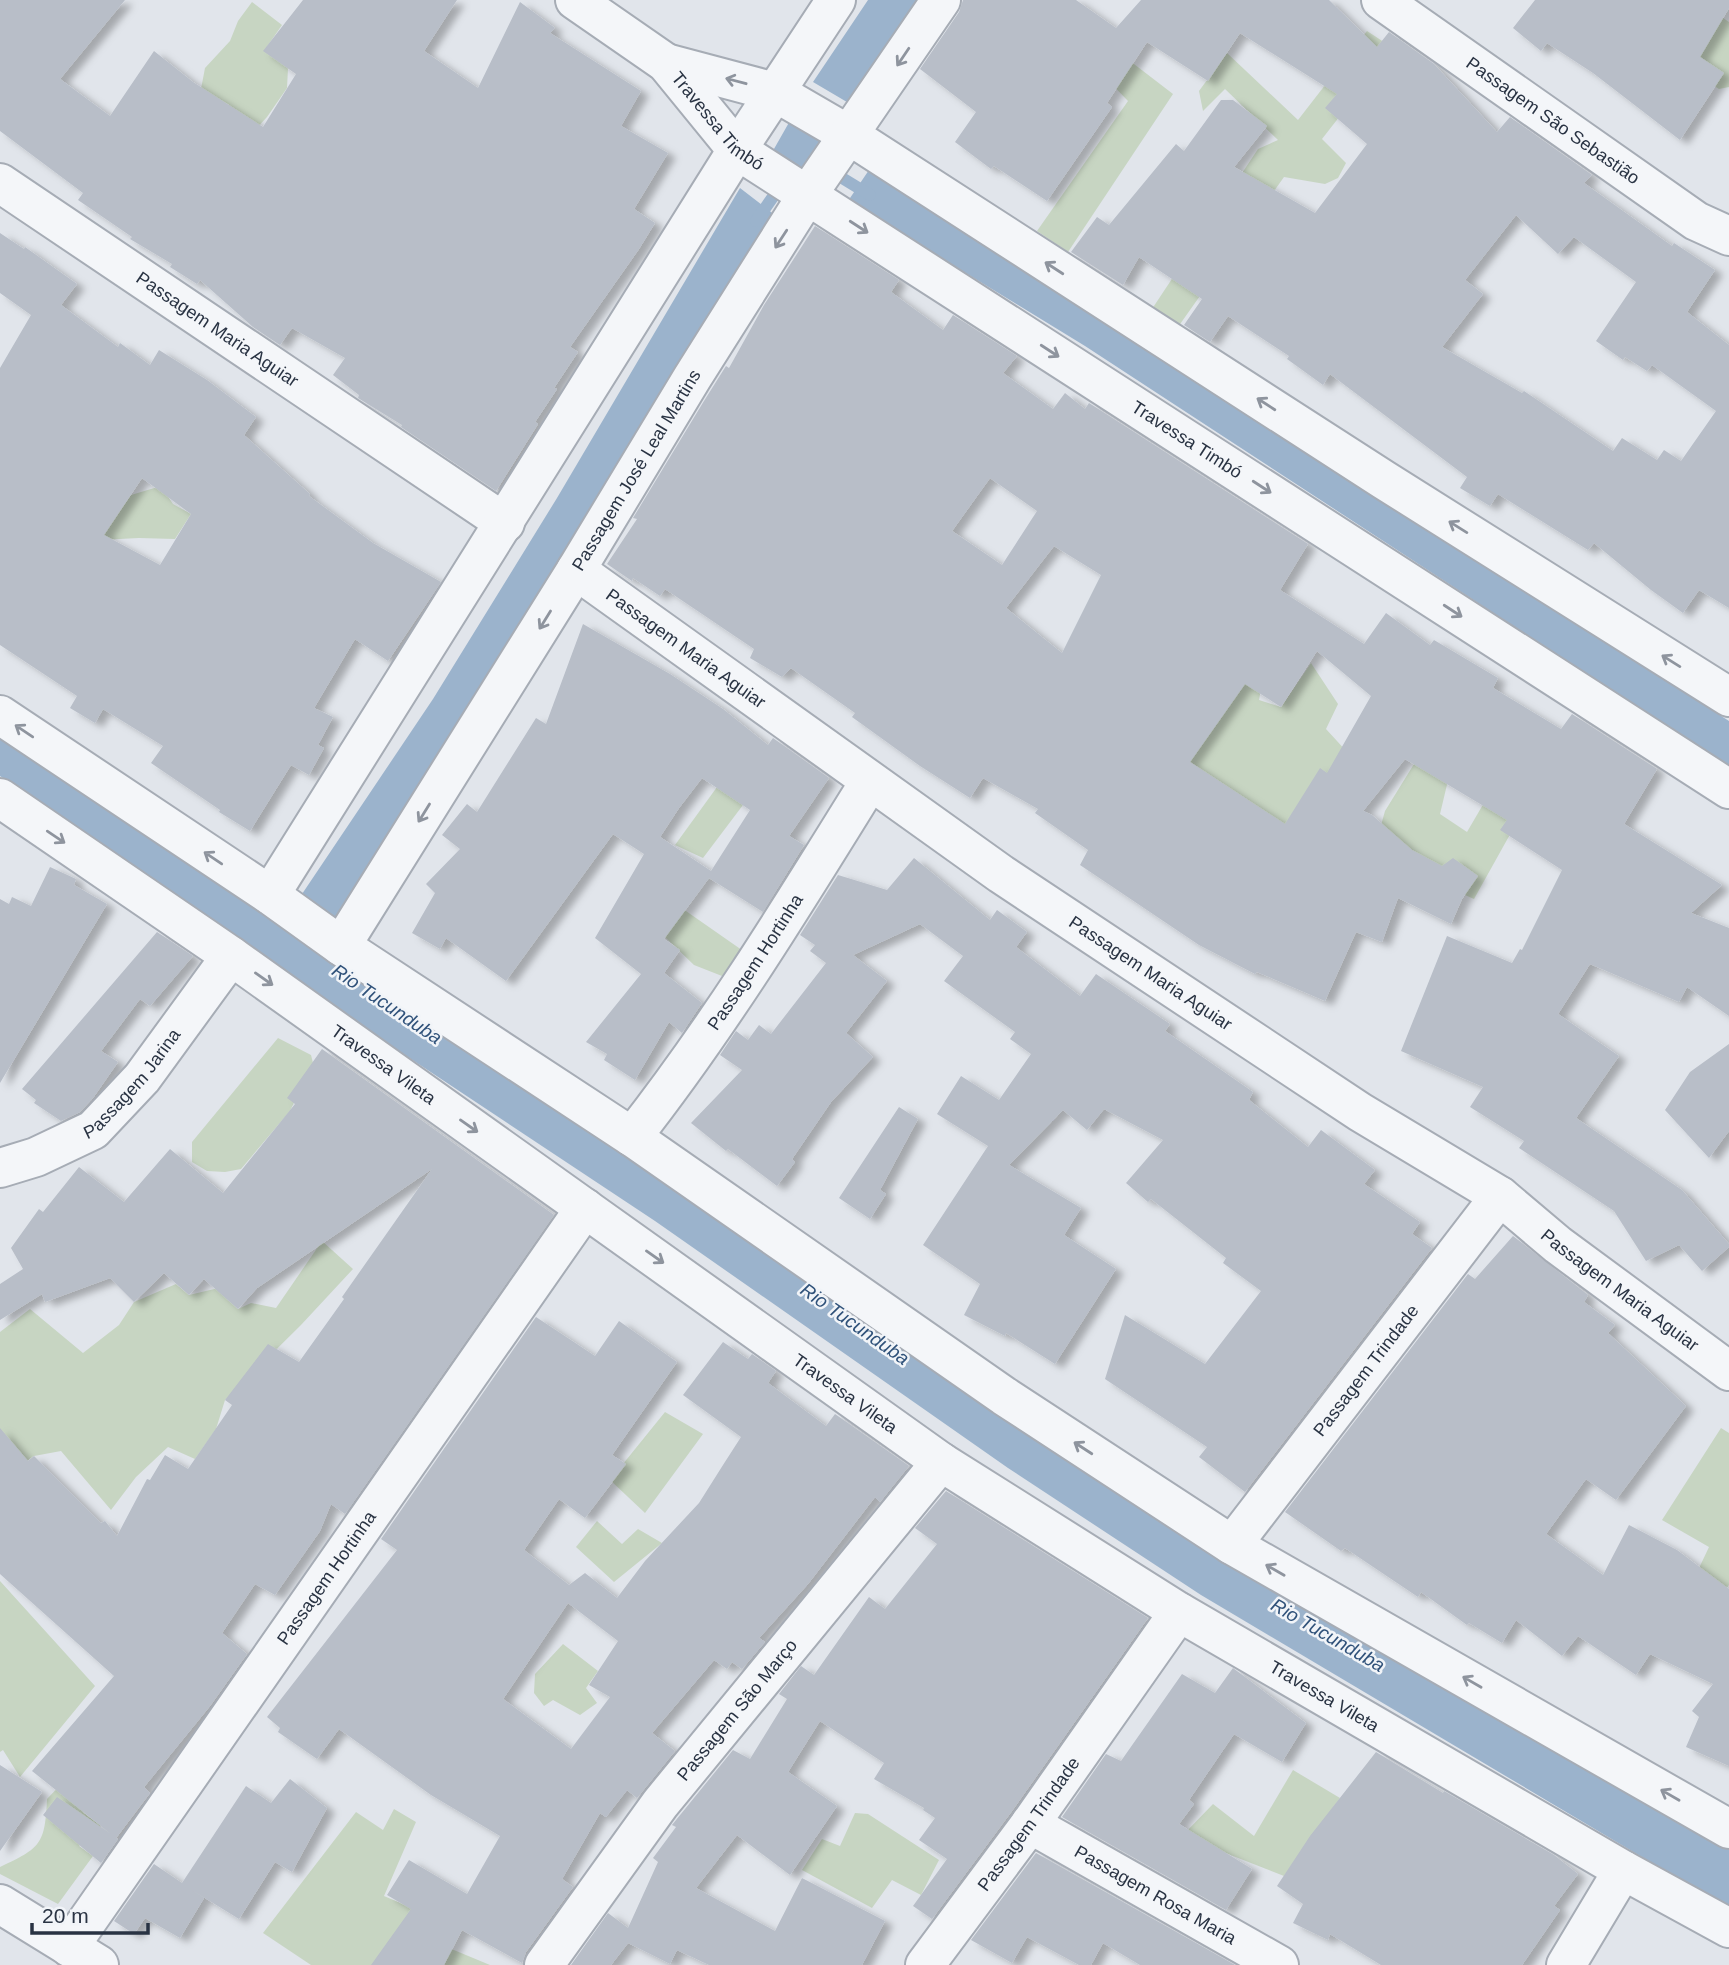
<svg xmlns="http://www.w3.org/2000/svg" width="1729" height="1965" viewBox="0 0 1729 1965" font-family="Helvetica,sans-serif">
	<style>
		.green { fill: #c7d5c2 }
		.water { fill: #9bb3cc }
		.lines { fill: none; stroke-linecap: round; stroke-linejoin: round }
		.stream { stroke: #9bb3cc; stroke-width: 12 }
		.building { fill: #b8bec8; fill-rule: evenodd; filter: url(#shadow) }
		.minor-casing { stroke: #a6acb5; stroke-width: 42 }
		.minor { stroke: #f4f6f9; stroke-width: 38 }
		.oneway { stroke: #8e949e }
		.labels { text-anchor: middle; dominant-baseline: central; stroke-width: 5; stroke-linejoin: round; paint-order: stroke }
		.street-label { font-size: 18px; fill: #293343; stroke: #f1f4f8 }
		.water-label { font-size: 19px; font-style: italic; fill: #30527a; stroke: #f1f4f8 }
	</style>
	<defs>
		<filter id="shadow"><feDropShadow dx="8" dy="4.5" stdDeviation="3.5" flood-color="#0004"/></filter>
	</defs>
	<rect width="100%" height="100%" fill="#e1e5eb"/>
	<path class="green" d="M 1696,0 L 1729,22 L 1729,87 L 1719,89 L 1649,44 Z
		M 252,2 L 282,25 L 264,51 L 288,68 L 287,88 L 267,117 L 226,161 L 229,105 L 201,89 L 205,68 L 230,41 L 238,21 Z
		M 1367,31 L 1393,48 L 1322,139 L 1346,163 L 1338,178 L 1325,184 L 1284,177 L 1178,327 L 1152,309 L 1258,149 L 1278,140 L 1225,89 L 1203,111 L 1199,91 L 1227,53 L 1298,120 Z
		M 1117,51 L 1173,94 L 1068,252 L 1037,231 L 1128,101 L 1098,70 Z
		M 161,486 L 173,504 L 191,514 L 175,539 L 139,538 L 99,540 L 131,495 Z
		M 1311,663 L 1338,704 L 1326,729 L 1348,753 L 1280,847 L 1192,767 L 1061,664 L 1263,677 L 1259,700 L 1281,707 Z
		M 1533,719 L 1562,741 L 1474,899 L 1373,854 L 1385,811 L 1422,751 L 1450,772 L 1440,814 L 1467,832 Z
		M 725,776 L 746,801 L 703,858 L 675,845 Z
		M 653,888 L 749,955 L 736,977 L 722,976 L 694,965 L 640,913 Z
		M 278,1038 L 311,1055 L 313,1063 L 290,1111 L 241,1169 L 225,1172 L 207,1171 L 192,1162 L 192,1142 Z
		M 322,1241 L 353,1269 L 301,1325 L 225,1400 L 216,1429 L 195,1459 L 168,1447 L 136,1477 L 111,1510 L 61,1451 L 34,1456 L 0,1480 L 0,1332 L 30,1309 L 83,1353 L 119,1325 L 134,1302 L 176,1284 L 189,1295 L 227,1286 L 227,1299 L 238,1309 L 251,1303 L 276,1308 Z
		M 665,1412 L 703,1434 L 645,1513 L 610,1480 Z
		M 1721,1428 L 1729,1433 L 1729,1585 L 1692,1632 L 1683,1602 L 1709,1547 L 1662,1520 Z
		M 597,1521 L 622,1544 L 638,1529 L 662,1543 L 614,1582 L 576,1547 Z
		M 0,1581 L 95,1686 L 20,1777 L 3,1750 L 0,1752 Z
		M 563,1644 L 598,1671 L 586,1688 L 597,1703 L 580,1715 L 553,1700 L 544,1706 L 534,1693 L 535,1674 Z
		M 1293,1770 L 1340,1798 L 1284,1876 L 1182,1836 L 1213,1804 L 1254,1836 Z
		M 65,1780 L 84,1813 L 101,1826 L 79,1846 L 93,1856 L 58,1904 L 0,1874 L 0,1867 C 41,1848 45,1844 47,1799 Z
		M 394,1809 L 416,1822 L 384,1896 L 433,1917 L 425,1938 L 490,1965 L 311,1965 L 263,1933 L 356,1812 L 383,1830 Z
		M 855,1813 L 868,1814 L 939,1860 L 921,1895 L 892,1880 L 872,1908 L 802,1870 L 822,1839 L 840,1846 Z"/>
	<path class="water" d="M 868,0 L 920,0 L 852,105 L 813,82 Z
		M 791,119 L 831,143 L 802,186 L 766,163 Z
		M 869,170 L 1729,721 L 1729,767 L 1085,346 L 848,201 Z
		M 740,188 L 780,219 L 571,541 L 443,747 L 337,924 L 298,900 L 433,699 L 557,498 Z
		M 0,733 L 1592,1772 L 1729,1850 L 1729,1906 L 1647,1860 L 1201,1595 L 1008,1468 L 655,1221 L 280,972 L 0,776 Z"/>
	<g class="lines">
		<path class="stream" d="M 829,170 L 870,195
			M 756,221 L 782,184"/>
	</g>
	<path class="building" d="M 0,0 L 125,0 L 60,79 L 110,116 L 154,51 L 193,82 L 263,127 L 296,74 L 263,51 L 303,0 L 457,0 L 424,51 L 478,88 L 520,2 L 555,28 L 550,33 L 641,91 L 621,126 L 668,153 L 634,209 L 655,223 L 639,249 L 570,347 L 578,352 L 554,388 L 557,389 L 535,422 L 538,424 L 496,491 L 401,427 L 402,425 L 358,398 L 359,395 L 333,375 L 345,358 L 292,328 L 280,345 L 253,327 L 200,280 L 197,284 L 170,267 L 172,264 L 130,239 L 132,237 L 78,200 L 83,193 L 0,131 Z
		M 963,0 L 1076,0 L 1116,28 L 1141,0 L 1329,0 L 1377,47 L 1389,32 L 1434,64 L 1497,132 L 1510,117 L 1592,175 L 1584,183 L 1672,246 L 1674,243 L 1715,270 L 1687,312 L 1729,345 L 1729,608 L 1699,590 L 1683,613 L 1651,590 L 1594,543 L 1588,550 L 1498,494 L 1490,506 L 1460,488 L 1467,477 L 1330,374 L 1323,385 L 1287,359 L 1289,356 L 1228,316 L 1210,342 L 1184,325 L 1202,299 L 1139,257 L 1123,285 L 1071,252 L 1097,217 L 1109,225 L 1176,144 L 1184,151 L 1221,100 L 1233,100 L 1267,126 L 1234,167 L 1315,213 L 1367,144 L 1325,108 L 1337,94 L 1240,33 L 1208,81 L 1147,42 L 1107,103 L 1112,107 L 1047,201 L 994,166 L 991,169 L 955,142 L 976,112 L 920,69 L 959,12 ZM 1516,215 L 1558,254 L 1574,237 L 1636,282 L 1596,341 L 1623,360 L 1625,357 L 1647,371 L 1652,365 L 1716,411 L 1681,461 L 1664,450 L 1657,460 L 1622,438 L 1613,451 L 1524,391 L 1522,393 L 1442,347 L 1483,294 L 1465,280 Z
		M 1535,0 L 1729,0 L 1729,8 L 1700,57 L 1724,73 L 1680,140 L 1593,73 L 1547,43 L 1541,51 L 1513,28 Z
		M 815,226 L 899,280 L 891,292 L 943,330 L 953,315 L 1017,356 L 1003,373 L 1053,409 L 1065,393 L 1085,409 L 1089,403 L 1308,544 L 1280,590 L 1364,644 L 1386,613 L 1430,645 L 1434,640 L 1498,678 L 1493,688 L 1561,729 L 1572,714 L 1657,769 L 1624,824 L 1722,885 L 1691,913 L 1729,928 L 1729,1016 L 1687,987 L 1679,1002 L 1590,964 L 1558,1014 L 1619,1056 L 1576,1118 L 1682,1190 L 1729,1244 L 1729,1247 L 1702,1271 L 1679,1245 L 1646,1261 L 1614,1211 L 1519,1148 L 1524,1141 L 1470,1107 L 1483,1087 L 1401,1051 L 1447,936 L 1512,963 L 1520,949 L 1522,950 L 1562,870 L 1500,830 L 1507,820 L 1405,759 L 1363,811 L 1372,815 L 1412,850 L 1442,866 L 1453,858 L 1478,876 L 1462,899 L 1451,924 L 1398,898 L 1382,942 L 1356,932 L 1325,1001 L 1257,972 L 1255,974 L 1199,945 L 1080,865 L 1088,850 L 1035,813 L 1038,809 L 983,778 L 970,798 L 920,766 L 852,717 L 855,713 L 791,668 L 782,677 L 750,658 L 754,649 L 665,589 L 660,596 L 633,578 L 632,581 L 607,564 L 637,519 L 633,518 L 704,401 L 726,366 L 729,368 L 764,305 ZM 990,478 L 1037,511 L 1002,565 L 952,531 ZM 1054,546 L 1101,575 L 1062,653 L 1006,608 ZM 1317,651 L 1371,696 L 1327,773 L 1320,768 L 1285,824 L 1190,762 L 1245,684 L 1281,707 Z
		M 0,233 L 24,249 L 25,247 L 77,284 L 61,305 L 118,347 L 120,343 L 150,365 L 159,350 L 207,380 L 256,417 L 244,435 L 310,494 L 309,496 L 373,543 L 441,582 L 388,661 L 355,639 L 314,708 L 333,717 L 318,745 L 324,748 L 309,775 L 291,765 L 250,831 L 219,812 L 220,810 L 151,763 L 163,746 L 103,709 L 95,723 L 70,708 L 77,696 L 0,645 L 0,368 L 31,315 L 0,293 ZM 142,478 L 191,514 L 160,565 L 104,535 Z
		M 583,624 L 670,674 L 723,709 L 768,745 L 773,738 L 829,778 L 789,836 L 804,845 L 763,912 L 709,878 L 664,939 L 680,950 L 664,973 L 702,1003 L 682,1033 L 669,1022 L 635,1080 L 604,1060 L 607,1054 L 586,1042 L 641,974 L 595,938 L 644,854 L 613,834 L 506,981 L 446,938 L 440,949 L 412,933 L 435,893 L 426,884 L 460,849 L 442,835 L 467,804 L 477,812 L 536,718 L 546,724 ZM 702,778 L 750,810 L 711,871 L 660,837 L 679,808 Z
		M 914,858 L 990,920 L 997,910 L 1027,932 L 1016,947 L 1080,996 L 1096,974 L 1170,1024 L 1165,1031 L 1253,1092 L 1249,1100 L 1308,1147 L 1321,1130 L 1375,1170 L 1364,1184 L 1420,1222 L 1412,1234 L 1432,1248 L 1245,1492 L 1199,1457 L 1207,1447 L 1105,1379 L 1125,1315 L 1205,1364 L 1261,1291 L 1223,1263 L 1226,1258 L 1151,1199 L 1148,1202 L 1126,1183 L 1163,1140 L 1104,1109 L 1087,1130 L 1063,1110 L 1009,1165 L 1081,1208 L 1064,1235 L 1116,1269 L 1055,1364 L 1006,1333 L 1005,1336 L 964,1315 L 980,1284 L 923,1245 L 988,1146 L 937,1114 L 961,1076 L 999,1100 L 1031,1054 L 1010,1039 L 1015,1032 L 944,981 L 963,956 L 920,924 L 853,955 L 887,981 L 846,1033 L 873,1057 L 831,1102 L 792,1159 L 795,1162 L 777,1186 L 728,1149 L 726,1151 L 691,1123 L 742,1070 L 720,1055 L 736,1031 L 748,1040 L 759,1025 L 771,1034 L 826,963 L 810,951 L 815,945 L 800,935 L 838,875 L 887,890 Z
		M 50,867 L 76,879 L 74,885 L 107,904 L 0,1083 L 0,899 L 9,904 L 12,897 L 31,906 Z
		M 157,932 L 193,956 L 150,1006 L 140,999 L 101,1051 L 118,1062 L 93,1098 L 80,1112 L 61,1121 L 34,1103 L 36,1100 L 22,1089 Z
		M 1729,1044 L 1729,1131 L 1709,1158 L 1665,1110 L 1690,1072 Z
		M 322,1049 L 554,1215 L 345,1514 L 331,1504 L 320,1531 L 275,1595 L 255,1584 L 222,1633 L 247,1654 L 210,1706 L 144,1787 L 150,1793 L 116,1838 L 118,1839 L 101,1863 L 43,1815 L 57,1797 L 111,1834 L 32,1771 L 114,1676 L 0,1574 L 0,1428 L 28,1461 L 34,1456 L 101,1523 L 105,1521 L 117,1536 L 147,1479 L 150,1480 L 165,1455 L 188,1469 L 232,1405 L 225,1400 L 268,1344 L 299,1362 L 344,1299 L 342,1297 L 432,1169 L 257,1288 L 238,1309 L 204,1279 L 189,1295 L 164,1273 L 134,1302 L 110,1278 L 45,1302 L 42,1294 L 0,1320 L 0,1284 L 23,1269 L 11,1248 L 39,1209 L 43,1212 L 79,1167 L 124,1202 L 170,1149 L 223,1193 L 295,1104 L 287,1098 Z
		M 899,1107 L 918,1119 L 880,1190 L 886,1194 L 870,1219 L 839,1198 Z
		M 1513,1236 L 1588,1295 L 1584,1302 L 1615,1325 L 1608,1333 L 1686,1406 L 1616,1500 L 1586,1479 L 1546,1534 L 1603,1575 L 1629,1525 L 1677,1550 L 1729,1589 L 1729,1766 L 1686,1747 L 1699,1717 L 1692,1711 L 1713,1684 L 1650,1654 L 1636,1675 L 1578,1636 L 1562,1656 L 1516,1620 L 1502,1643 L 1469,1623 L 1467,1625 L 1421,1592 L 1418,1597 L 1345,1548 L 1341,1551 L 1285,1512 L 1468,1274 L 1475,1279 Z
		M 536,1317 L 595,1356 L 619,1321 L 677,1362 L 612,1455 L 626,1464 L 585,1518 L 559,1499 L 524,1550 L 569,1585 L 585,1573 L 617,1598 L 645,1561 L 699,1503 L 723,1465 L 741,1437 L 683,1395 L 723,1342 L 748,1359 L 752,1354 L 776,1371 L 768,1383 L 826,1426 L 835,1414 L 909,1466 L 880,1502 L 875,1497 L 808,1584 L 759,1638 L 765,1642 L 742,1669 L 732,1662 L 727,1669 L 714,1660 L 652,1733 L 675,1751 L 637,1798 L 627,1790 L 606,1817 L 600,1813 L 562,1879 L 573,1887 L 526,1952 L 522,1963 L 462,1930 L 444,1965 L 371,1965 L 411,1909 L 387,1895 L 409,1860 L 467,1894 L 500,1836 L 431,1795 L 339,1729 L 317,1759 L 278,1732 L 280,1728 L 267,1717 L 397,1550 L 381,1539 ZM 568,1603 L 618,1641 L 589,1685 L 610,1697 L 571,1749 L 503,1699 Z
		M 946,1491 L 1148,1618 L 1012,1811 L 932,1919 L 913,1906 L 947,1859 L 919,1840 L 935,1818 L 923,1810 L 924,1808 L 874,1779 L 884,1763 L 820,1721 L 788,1772 L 837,1806 L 790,1875 L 737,1835 L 696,1888 L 775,1931 L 802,1878 L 885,1921 L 862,1965 L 709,1965 L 677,1950 L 670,1964 L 628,1943 L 611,1965 L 571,1965 L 608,1913 L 628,1928 L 658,1862 L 653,1858 L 676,1827 L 672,1825 L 733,1750 L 750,1759 L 787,1699 L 779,1694 L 801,1666 L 814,1675 L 869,1597 L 885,1609 L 937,1544 L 915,1528 Z
		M 1233,1668 L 1306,1723 L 1282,1762 L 1234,1734 L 1189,1800 L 1194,1804 L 1179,1824 L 1252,1869 L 1226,1910 L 1062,1817 L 1106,1754 L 1121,1761 L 1182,1674 L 1215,1693 Z
		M 1376,1752 L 1443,1793 L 1444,1791 L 1554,1855 L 1578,1874 L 1554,1906 L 1560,1910 L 1522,1965 L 1381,1965 L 1330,1934 L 1328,1940 L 1293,1923 L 1303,1904 L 1277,1886 L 1310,1836 Z
		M 0,1765 L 42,1792 L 0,1851 Z
		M 290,1779 L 327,1808 L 292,1872 L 275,1862 L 239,1919 L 192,1890 L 204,1898 L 180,1938 L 145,1918 L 134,1934 L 114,1921 L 154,1864 L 182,1883 L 246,1786 L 271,1803 Z
		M 1036,1853 L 1235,1965 L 1140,1965 L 1103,1943 L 1091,1965 L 1079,1965 L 1027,1937 L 1012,1963 L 971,1940 Z"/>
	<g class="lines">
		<g class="minor-casing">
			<g id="minor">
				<path id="s1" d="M 575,0 L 666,63 L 737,150 L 1729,789"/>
				<path id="s2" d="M 1381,0 L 1696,221 L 1729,236"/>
				<path d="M 666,63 L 775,92 L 849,135 L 1384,480 L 1729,697"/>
				<path id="s3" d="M 0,183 L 505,523"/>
				<path id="s4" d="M 576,570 L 1001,874 L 1360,1112 L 1500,1196 L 1558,1245 L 1729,1371"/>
				<path d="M 0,715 L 270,895 L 341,946 L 632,1137 L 1004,1396 L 1232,1545 L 1729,1829"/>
				<path id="s5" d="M 0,798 L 231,956 L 941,1462 L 1179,1612 L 1623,1870 L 1729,1928"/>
				<path d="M 270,895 L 737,150 L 836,0"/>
				<path id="s6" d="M 341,946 L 576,570 L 692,378 L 808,194 L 941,0"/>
				<path id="s7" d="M 632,1137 C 720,1025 795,902 870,781"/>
				<path id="s8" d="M 0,1168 L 36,1157 L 93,1130 L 142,1078 L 231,956"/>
				<path id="s9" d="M 1232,1545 L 1500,1196"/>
				<path id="s10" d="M 1030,1824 L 1279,1965"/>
				<path d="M 0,1904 L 99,1965"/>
				<path id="s11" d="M 69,1947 L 585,1208"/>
				<path id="s12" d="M 544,1965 L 660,1804 L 941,1462"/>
				<path id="s13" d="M 925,1965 L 1030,1824 L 1179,1612"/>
				<path d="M 1566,1965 L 1623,1870"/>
			</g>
		</g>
		<use href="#minor" class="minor"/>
	</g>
	<defs><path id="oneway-shaft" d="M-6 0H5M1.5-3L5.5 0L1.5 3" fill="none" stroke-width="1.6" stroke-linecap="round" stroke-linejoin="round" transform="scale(1.75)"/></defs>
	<g class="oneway">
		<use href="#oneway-shaft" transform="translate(903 57) rotate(124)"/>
		<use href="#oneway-shaft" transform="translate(736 81) rotate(-165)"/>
		<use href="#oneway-shaft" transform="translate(859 227) rotate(33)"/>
		<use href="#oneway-shaft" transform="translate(781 239) rotate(123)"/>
		<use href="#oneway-shaft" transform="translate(1054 268) rotate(-147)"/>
		<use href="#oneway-shaft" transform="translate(1050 351) rotate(33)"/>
		<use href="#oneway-shaft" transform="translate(1266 404) rotate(-147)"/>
		<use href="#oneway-shaft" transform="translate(1262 487) rotate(33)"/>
		<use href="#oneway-shaft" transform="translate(1458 527) rotate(-148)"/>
		<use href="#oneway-shaft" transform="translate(1453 611) rotate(33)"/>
		<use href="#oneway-shaft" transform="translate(545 620) rotate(122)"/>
		<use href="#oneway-shaft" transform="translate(1671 661) rotate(-148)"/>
		<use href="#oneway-shaft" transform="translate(24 731) rotate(-146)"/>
		<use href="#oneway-shaft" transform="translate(424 813) rotate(122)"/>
		<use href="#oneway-shaft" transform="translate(56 837) rotate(34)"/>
		<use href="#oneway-shaft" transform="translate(213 858) rotate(-146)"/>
		<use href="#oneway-shaft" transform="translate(264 979) rotate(35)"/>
		<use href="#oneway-shaft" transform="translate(469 1126) rotate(35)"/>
		<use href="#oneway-shaft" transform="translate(655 1257) rotate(35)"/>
		<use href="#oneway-shaft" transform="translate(1083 1448) rotate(-147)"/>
		<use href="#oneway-shaft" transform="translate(1275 1570) rotate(-150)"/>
		<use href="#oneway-shaft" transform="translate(1472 1682) rotate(-150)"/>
		<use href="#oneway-shaft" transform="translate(1670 1795) rotate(-150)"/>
	</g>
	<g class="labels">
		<g class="street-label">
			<text stroke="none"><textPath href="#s1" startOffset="189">Travessa Timbó</textPath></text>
			<text stroke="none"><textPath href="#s2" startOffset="210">Passagem São Sebastião</textPath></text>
			<text stroke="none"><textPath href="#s3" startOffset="262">Passagem Maria Aguiar</textPath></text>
			<text stroke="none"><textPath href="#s1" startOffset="758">Travessa Timbó</textPath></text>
			<text stroke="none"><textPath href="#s6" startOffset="560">Passagem José Leal Martins</textPath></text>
			<text stroke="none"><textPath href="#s4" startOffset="135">Passagem Maria Aguiar</textPath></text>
			<text stroke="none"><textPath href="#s7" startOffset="214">Passagem Hortinha</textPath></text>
			<text stroke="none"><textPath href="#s4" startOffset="702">Passagem Maria Aguiar</textPath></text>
			<text stroke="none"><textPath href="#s5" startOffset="467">Travessa Vileta</textPath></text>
			<text stroke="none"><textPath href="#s8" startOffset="161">Passagem Jarina</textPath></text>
			<text stroke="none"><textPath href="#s4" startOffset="1269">Passagem Maria Aguiar</textPath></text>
			<text stroke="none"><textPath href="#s9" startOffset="220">Passagem Trindade</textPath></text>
			<text stroke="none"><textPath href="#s5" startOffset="1034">Travessa Vileta</textPath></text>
			<text stroke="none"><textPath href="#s11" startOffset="450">Passagem Hortinha</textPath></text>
			<text stroke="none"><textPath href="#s5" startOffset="1601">Travessa Vileta</textPath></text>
			<text stroke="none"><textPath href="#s12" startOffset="320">Passagem São Março</textPath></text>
			<text stroke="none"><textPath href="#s13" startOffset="175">Passagem Trindade</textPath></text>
			<text stroke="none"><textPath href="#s10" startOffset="144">Passagem Rosa Maria</textPath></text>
		</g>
		<g class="water-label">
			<text transform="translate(387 1004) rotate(34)">Rio Tucunduba</text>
			<text transform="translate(855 1324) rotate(35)">Rio Tucunduba</text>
			<text transform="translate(1328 1635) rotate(30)">Rio Tucunduba</text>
		</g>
	</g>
	<path d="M32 1923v10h116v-10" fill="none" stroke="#293343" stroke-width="3.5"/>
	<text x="42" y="1923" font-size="21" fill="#293343" stroke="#f1f4f8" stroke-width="5" paint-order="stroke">20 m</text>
</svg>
